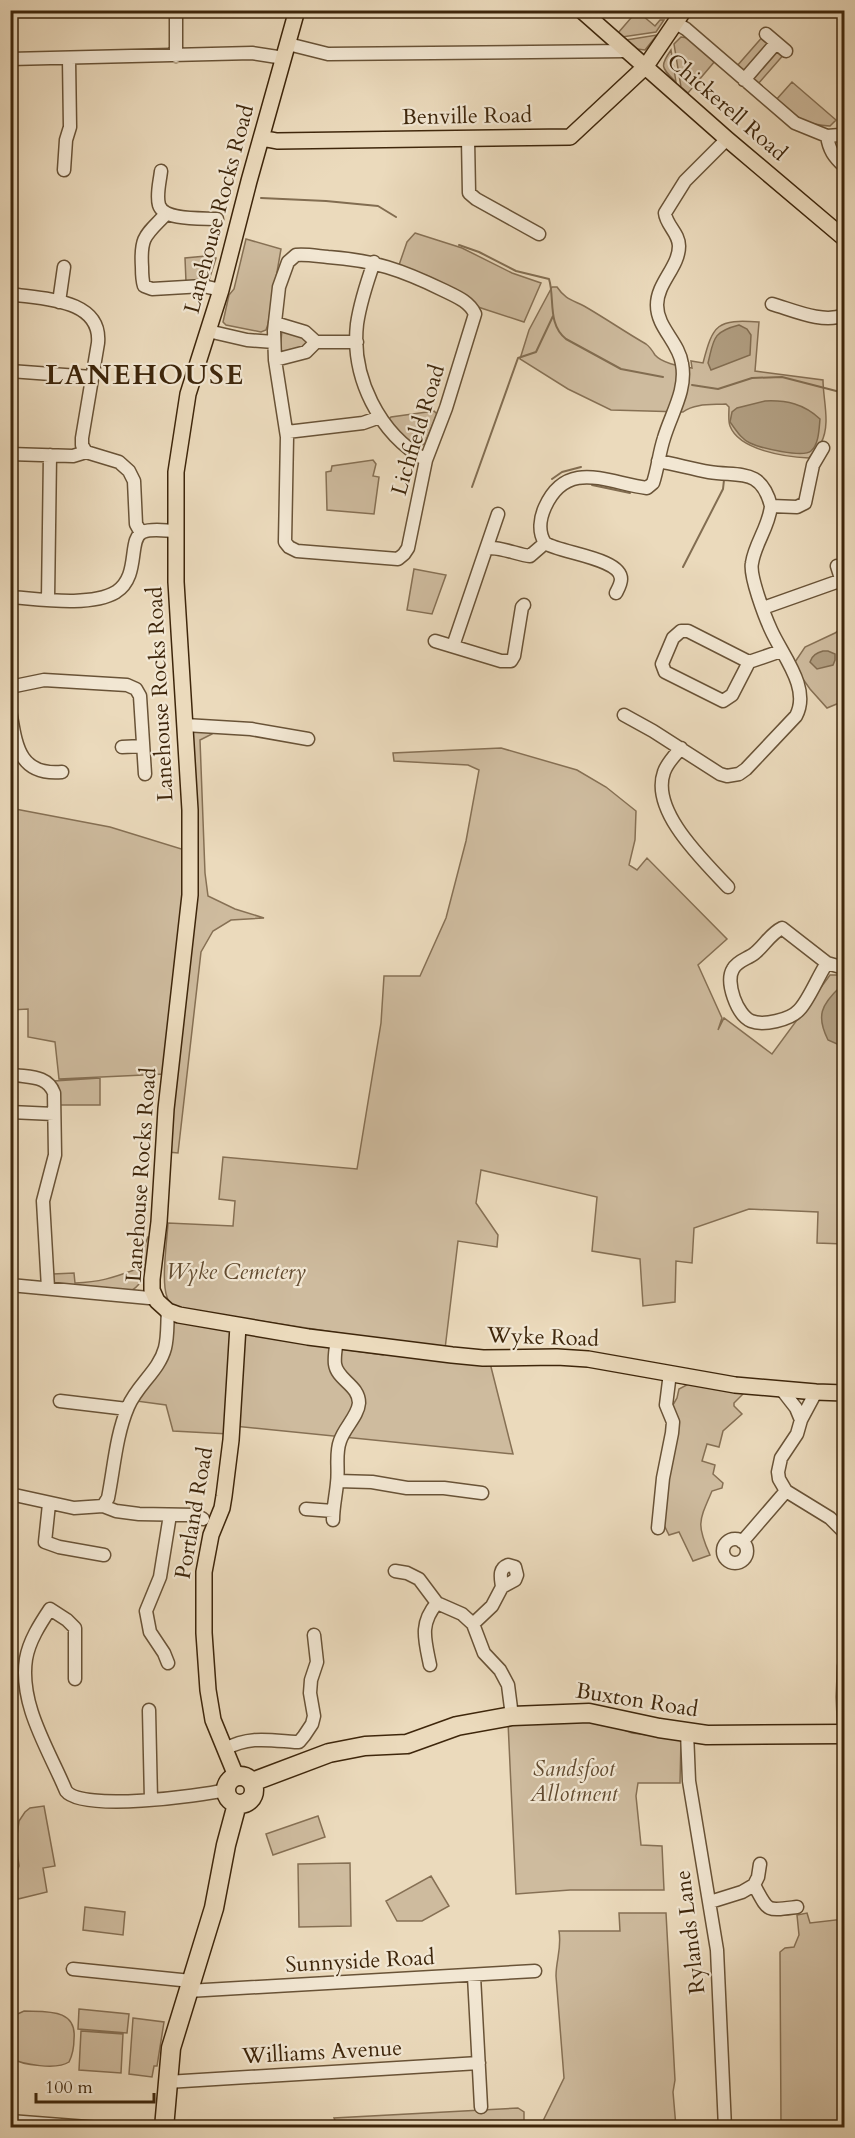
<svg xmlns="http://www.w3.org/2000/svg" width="855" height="2138" viewBox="0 0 855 2138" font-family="Cardo,serif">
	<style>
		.green { fill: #cebb9e; stroke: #867054; stroke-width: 1.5 }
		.water { fill: #b09d80; stroke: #826d51; stroke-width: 1.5 }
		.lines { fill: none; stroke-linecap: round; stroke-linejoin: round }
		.stream { stroke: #826d51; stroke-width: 2 }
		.minor-casing { stroke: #695337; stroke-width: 15 }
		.major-casing { stroke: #3e260b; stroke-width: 18 }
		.highway-casing { stroke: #3e260b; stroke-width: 21 }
		.minor { stroke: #f2e7d3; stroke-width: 12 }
		.major { stroke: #ebdabc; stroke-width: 15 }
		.highway { stroke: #ebdabc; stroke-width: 18 }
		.labels { text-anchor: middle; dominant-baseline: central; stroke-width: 4.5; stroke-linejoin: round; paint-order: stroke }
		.street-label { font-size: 22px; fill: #3e260b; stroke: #f2e7d3 }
		.park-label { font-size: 22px; font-style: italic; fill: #624b30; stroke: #f2e7d3 }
		.district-label { font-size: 28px; font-weight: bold; letter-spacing: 1.5px; fill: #3e260b; stroke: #f2e7d3 }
	</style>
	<rect width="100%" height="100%" fill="#ebdabc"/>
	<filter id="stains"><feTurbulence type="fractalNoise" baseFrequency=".00333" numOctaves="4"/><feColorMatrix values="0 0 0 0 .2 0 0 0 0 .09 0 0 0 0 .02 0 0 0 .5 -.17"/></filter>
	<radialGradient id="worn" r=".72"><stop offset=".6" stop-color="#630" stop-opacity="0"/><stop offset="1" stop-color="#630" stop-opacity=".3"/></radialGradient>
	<path class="green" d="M 637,11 L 655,26 L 660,20 L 664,20 L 656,32 L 622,37 L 618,33 Z
		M 657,35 L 645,50 L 637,49 L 626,40 Z
		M 764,35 L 771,41 L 744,72 L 737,66 Z
		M 681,37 L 688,38 L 715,61 L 688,93 L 681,87 L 674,44 Z
		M 773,49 L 786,52 L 758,84 L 751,78 Z
		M 671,50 L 676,82 C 662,68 659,67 671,50 Z
		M 792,82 L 836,120 L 830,126 C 803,125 795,116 776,100 Z
		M 415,233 L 462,248 L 512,273 L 541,283 L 524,322 L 478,307 L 420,273 L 399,265 L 407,242 Z
		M 246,239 L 281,249 L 268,324 L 266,330 L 261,332 L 226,325 L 223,322 L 229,295 L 234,289 Z
		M 206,256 L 216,258 L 209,280 L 186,282 L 185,258 Z
		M 552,287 L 557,287 C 565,299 572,300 584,306 C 605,318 625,332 646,344 C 650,347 652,350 655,355 C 663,364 681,366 692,368 L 691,361 L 703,363 C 713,324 717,319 759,322 L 755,371 L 823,380 C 823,400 831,424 821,443 C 818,448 812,453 809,458 C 785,457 739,450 730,426 C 728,421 729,413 729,407 L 726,404 C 712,405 695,403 683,412 L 611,410 L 568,389 L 520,359 L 529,330 Z
		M 282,330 L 301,333 L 311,345 L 283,354 L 280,351 Z
		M 434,411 L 437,414 L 425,443 L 419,448 L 416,447 L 399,432 L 389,419 L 391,417 Z
		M 373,460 L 376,464 L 373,476 L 379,477 L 374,514 L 327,510 L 326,472 L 331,471 L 332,466 Z
		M 414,569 L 446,575 L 432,614 L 407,610 Z
		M 844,626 L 844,701 L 827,708 L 810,689 L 793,665 L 805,647 L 835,633 Z
		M 196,728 L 212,730 L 212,734 L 200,740 L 205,873 L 208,896 L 235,909 L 264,918 L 231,920 L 213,931 L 201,952 L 178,1153 L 168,1152 L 193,934 L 191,733 Z
		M 501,748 L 577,770 L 606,787 L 636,811 L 635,840 L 629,865 L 637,870 L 647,858 L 727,939 L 698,965 L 722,1018 L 718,1030 L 724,1018 L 772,1054 L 830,975 L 844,975 L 844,1244 L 817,1243 L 818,1212 L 749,1209 L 694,1228 L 692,1263 L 676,1261 L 675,1302 L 643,1306 L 640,1259 L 592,1251 L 597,1197 L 481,1170 L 476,1203 L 498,1235 L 497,1247 L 458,1241 L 445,1349 L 181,1309 C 175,1307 169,1305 167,1297 C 161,1281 167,1241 168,1223 L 233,1226 L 235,1201 L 219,1199 L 223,1157 L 357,1169 L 381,1023 L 384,976 L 420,976 L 446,918 L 466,841 L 479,770 L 468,765 L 394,761 L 393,753 Z
		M 10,808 L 110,827 L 188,851 L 165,1074 L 59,1079 L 55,1042 L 28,1037 L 28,1009 L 11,1010 Z
		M 100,1078 L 100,1105 L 57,1105 L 54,1081 Z
		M 148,1237 L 152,1239 C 149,1258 149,1280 131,1291 L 54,1284 L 53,1274 L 74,1273 L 75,1283 C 100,1282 112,1278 134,1270 Z
		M 173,1319 L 306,1344 L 383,1355 L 383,1352 L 490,1363 L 513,1454 L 234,1426 L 229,1434 L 173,1431 L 166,1405 L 136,1401 L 167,1354 L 169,1354 Z
		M 694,1381 L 745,1392 L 734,1403 L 734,1406 L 742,1414 L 723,1431 L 719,1447 L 707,1444 L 702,1461 L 715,1465 L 713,1474 L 723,1483 L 722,1488 L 712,1491 C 699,1521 696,1524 710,1555 L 693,1561 L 679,1532 L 669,1535 L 661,1519 L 670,1410 L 677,1398 L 679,1389 Z
		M 589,1717 L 632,1733 L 681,1739 L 680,1783 L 638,1783 L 636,1796 L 641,1845 L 662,1846 L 664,1890 L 570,1890 L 516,1894 L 508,1722 Z
		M 44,1806 L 55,1866 L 43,1868 L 47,1892 L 18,1899 L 15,1889 L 11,1888 L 19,1866 L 16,1843 L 19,1821 L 25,1812 L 30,1808 Z
		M 318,1816 L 325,1837 L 273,1855 L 266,1834 Z
		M 350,1863 L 351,1926 L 299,1927 L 298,1864 Z
		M 431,1876 L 449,1906 L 422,1921 L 397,1921 L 386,1901 Z
		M 85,1907 L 125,1912 L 123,1935 L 83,1930 Z
		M 619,1913 L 666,1913 L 675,2080 L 673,2092 L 676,2127 L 540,2127 L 564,2078 L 556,1976 C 556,1960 562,1948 559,1931 L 620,1931 Z
		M 807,1913 L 810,1923 L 844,1919 L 844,2127 L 781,2127 L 780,1952 L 785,1948 L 794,1947 L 799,1935 L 797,1915 Z
		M 79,2009 L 129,2014 L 127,2033 L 78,2029 Z
		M 24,2011 C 46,2012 77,2008 74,2039 C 74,2047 73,2054 69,2062 C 57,2070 22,2065 11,2058 L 11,2017 Z
		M 133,2018 L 164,2022 L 157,2066 L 154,2066 L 152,2077 L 129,2074 Z
		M 81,2031 L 123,2034 L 121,2073 L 79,2070 Z
		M 518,2108 L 524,2112 L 524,2127 L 338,2128 L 334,2118 Z"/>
	<path class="water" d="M 739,325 L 747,329 L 751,335 L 750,355 L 711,370 L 708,363 C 714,339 712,332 739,325 Z
		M 765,401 C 787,400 804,404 820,419 C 819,429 819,444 811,451 C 803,458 760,448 750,443 C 741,439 736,430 730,422 L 732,412 L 737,408 Z
		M 823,651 L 828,651 L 835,654 L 835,660 L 833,665 L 817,669 L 810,662 C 812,655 817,653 823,651 Z
		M 840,987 L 844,987 L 844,1047 L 828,1040 C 816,1016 821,1005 840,987 Z"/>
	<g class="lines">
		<path class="stream" d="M 261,198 L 326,201 L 378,206 L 396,217
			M 459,245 L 479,252 L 516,271 L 549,279 C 555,298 547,324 566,339 L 621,369 L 663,377
			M 692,385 L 718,389 L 752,378 L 782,377 L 844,393
			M 552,479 L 562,472 L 581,467
			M 592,485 L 630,493
			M 472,487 L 518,358 L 536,352 L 553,316
			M 683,567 L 723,489 L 724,480"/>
		<g class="minor-casing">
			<path id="minor" d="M 176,10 L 176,56
				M 676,23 L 686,29 L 795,123 L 827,136 L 840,135 L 844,137
				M 766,34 L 786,51
				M 288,44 L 328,54 L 627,51
				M 10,59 L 252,53 L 284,58
				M 744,80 L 776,43
				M 827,136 C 829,150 834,157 844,166
				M 468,139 L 469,193 L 476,199 L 539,234
				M 64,170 L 66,140 L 70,127 L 69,59
				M 161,171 C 160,181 156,195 159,205 C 164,221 202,218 217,219
				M 166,214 C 146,235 140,236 142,267 C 142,273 142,280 144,286 L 152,289 L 203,286 L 221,290
				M 296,255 C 306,254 317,256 328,257 C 373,260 402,270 443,290 C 455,296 469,301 475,314 L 446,408 L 426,460 L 408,548 L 404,554 L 398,559 L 297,551 L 289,547 L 285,542 L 287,437 L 275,360 L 274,331 L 279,287 L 288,262 Z
				M 374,262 C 367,282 360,303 357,324 C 351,377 379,434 426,460
				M 10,294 C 41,299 102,298 98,343 L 82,438 L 82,445 L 86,452
				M 59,302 L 64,267
				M 772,304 C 793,310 823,324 844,315
				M 275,323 L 305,332 L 316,342
				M 208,331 L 247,340 L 274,342
				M 275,360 L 306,352 L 316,342 L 357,342
				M 10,371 L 92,377
				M 287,432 L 363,423 L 380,417
				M 10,454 L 73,456 L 86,452 L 119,462 L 129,471 L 134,481 L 136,524 L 141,533
				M 658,461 C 675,464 692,469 709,472 C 739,477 761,467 771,506 L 797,507 L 805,503 L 813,465 L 823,448
				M 486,549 L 498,514
				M 837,566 L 844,588
				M 616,593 C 618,589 621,584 621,579 C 621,558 560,553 545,543 C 538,532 540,518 545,507 C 567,458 608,483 647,488 L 653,483 C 658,468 659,453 664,438 C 671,414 687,390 682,364 C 679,342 657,328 657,305 C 657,283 679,267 679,246 C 679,233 666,225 665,213 L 685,181 L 727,139
				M 10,597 C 39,599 91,607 116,592 C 141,576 127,538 143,532 C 152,528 166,531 176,531
				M 48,599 L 50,455
				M 763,608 L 842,580
				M 435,641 L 501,661 L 511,661 L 514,656 L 522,607 L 524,605
				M 453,646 L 486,549 C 496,545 518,555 530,556 L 545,543
				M 749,662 L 732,695 L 723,701 L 665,672 L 662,664 L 673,638 L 681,631 L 688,631 L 749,662 L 781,651
				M 10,687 L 44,680 L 127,685 L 136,689 L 140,696 L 145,774
				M 10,710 C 16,744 18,776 62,772
				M 624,715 L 653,731 L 720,774 L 727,776 L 739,774 L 746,769 L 796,716 C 811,688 782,655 771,630 C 765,617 749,575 752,563 C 755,543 769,527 771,506
				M 185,725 L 251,729 L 308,739
				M 122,747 L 143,746
				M 681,748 C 675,755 667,763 664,772 C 650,811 704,861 728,887
				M 827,963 C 818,976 809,1000 799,1010 C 790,1020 763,1026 751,1021 C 737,1015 725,982 733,969 C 738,960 748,959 755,953 C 765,945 770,934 782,928 L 827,963 L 844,968
				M 10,1074 C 27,1078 47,1074 54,1093 L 55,1155 L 43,1201 L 48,1288
				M 10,1112 L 54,1114
				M 10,1285 L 149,1298 L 155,1297
				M 782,1390 L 796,1408 L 801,1420
				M 816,1392 L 801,1420 L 797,1434 L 781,1458 L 778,1472 L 779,1479 L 786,1491 L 830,1518 L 844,1532
				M 60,1401 L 127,1409
				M 338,1481 L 372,1482 L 407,1488 L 444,1488 L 482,1493
				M 10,1494 L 74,1508 L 103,1506 L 116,1511 L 139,1514 L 196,1515 L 203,1519
				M 49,1504 L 45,1542 L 59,1547 L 104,1555
				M 103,1506 L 108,1498 C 114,1468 116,1435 128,1407 C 137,1385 159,1371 165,1348 C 168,1336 167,1323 168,1311
				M 306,1509 L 333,1511
				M 333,1520 C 333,1507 336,1495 337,1483 C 339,1469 335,1454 340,1441 C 344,1428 358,1416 359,1403 C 359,1385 337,1380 335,1364 C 334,1356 336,1347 337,1340
				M 658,1528 L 663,1478 L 672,1433 L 673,1422 L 666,1405 L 670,1373
				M723 1551a12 12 0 1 1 24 0a12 12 0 1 1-24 0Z
				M 742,1542 L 786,1491
				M 508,1565 L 515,1567 L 517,1575 L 515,1580 L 502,1587 C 501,1578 498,1569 508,1565 Z
				M 395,1571 L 407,1573 L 419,1579 L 437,1603 L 462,1614 L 473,1624 L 484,1653 L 500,1670 L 508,1685 L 512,1716
				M 473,1624 L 492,1606 L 502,1587
				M 168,1663 L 164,1653 L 150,1632 L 146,1611 L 160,1577 L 170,1515
				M 430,1665 C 425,1640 419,1624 437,1603
				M 844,1666 L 843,1697 L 844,1726
				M 75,1679 L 75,1628 L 67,1620 L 50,1609 C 40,1624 29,1641 26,1659 C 19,1705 49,1750 66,1791 C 82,1812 199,1796 226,1790
				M 149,1710 L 151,1800
				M 687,1732 L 689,1781 L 717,1950 L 725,2128
				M 225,1749 C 249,1736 268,1740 295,1742 L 299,1742 L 304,1736 L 312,1724 L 314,1716 L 310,1693 L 311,1680 L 317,1662 L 314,1635
				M 760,1864 L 758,1877 L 754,1885 C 769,1912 765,1911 797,1907
				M 710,1902 L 742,1892 L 754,1885
				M 73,1969 L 191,1981
				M 474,1976 L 481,2107
				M 188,1991 L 535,1971
				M 167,2082 L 479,2063
				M 10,2121 L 100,2128"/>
		</g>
		<g class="major-casing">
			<path id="major" d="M 297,10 L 249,181 L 221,290 L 188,394 L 176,472 L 176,582 L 190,810 L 190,895 L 166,1109 L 159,1222 L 152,1279 L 152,1290 L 157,1301 L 168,1311 L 179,1315 L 308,1337 L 452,1355 L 483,1358 L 557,1357 L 588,1359 L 735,1385 L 816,1392 L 844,1393
				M 581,10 L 727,139 L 844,238
				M 261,138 L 277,141 L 570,137 L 646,66 L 684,10
				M 236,1776 L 213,1720 L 208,1690 L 204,1633 L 204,1572 L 211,1535 L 222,1508 L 224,1496 L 231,1440 L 238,1326"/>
		</g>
		<g class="highway-casing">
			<path id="highway" d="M226 1790a14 14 0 1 1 28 0a14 14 0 1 1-28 0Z
				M 252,1782 L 329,1753 L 365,1746 L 407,1744 L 457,1726 L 512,1716 L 589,1713 L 659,1728 L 707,1735 L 844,1734
				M 164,2128 L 171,2048 L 214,1908 L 226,1845 L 237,1804"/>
		</g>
		<use href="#minor" class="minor"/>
		<use href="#major" class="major"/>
		<use href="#highway" class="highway"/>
	</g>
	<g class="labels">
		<g class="street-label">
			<text transform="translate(727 107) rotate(41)">Chickerell Road</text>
			<text transform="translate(467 116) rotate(-1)">Benville Road</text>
			<text transform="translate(219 209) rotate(-75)">Lanehouse Rocks Road</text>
			<text transform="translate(418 430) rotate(-73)">Lichfield Road</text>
			<text transform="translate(160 694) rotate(-93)">Lanehouse Rocks Road</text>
			<text transform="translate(141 1175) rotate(-86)">Lanehouse Rocks Road</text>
			<text transform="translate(543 1337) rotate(2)">Wyke Road</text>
			<text transform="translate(194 1513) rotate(-80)">Portland Road</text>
			<text transform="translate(637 1700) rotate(9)">Buxton Road</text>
			<text transform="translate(690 1932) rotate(-97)">Rylands Lane</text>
			<text transform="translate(360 1961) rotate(-3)">Sunnyside Road</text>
			<text transform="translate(322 2052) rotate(-3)">Williams Avenue</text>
		</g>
		<g class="park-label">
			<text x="236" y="1272">Wyke Cemetery</text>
			<text x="574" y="1769">Sandsfoot<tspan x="574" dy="25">Allotment</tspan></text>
		</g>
		<g class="district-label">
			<text x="145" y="375">LANEHOUSE</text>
		</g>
	</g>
	<rect width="855" height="2138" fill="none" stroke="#ebdabc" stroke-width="36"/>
	<rect x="12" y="12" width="831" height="2114" fill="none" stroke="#3e260b" stroke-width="3"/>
	<rect x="18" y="18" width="819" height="2102" fill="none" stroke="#3e260b" stroke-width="1.5"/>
	<path d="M36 2093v9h118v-9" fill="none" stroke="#3e260b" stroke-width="3"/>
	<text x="45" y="2093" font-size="18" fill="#3e260b" stroke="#f2e7d3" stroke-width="4.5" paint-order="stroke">100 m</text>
	<rect width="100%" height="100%" filter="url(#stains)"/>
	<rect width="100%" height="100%" fill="url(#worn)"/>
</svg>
